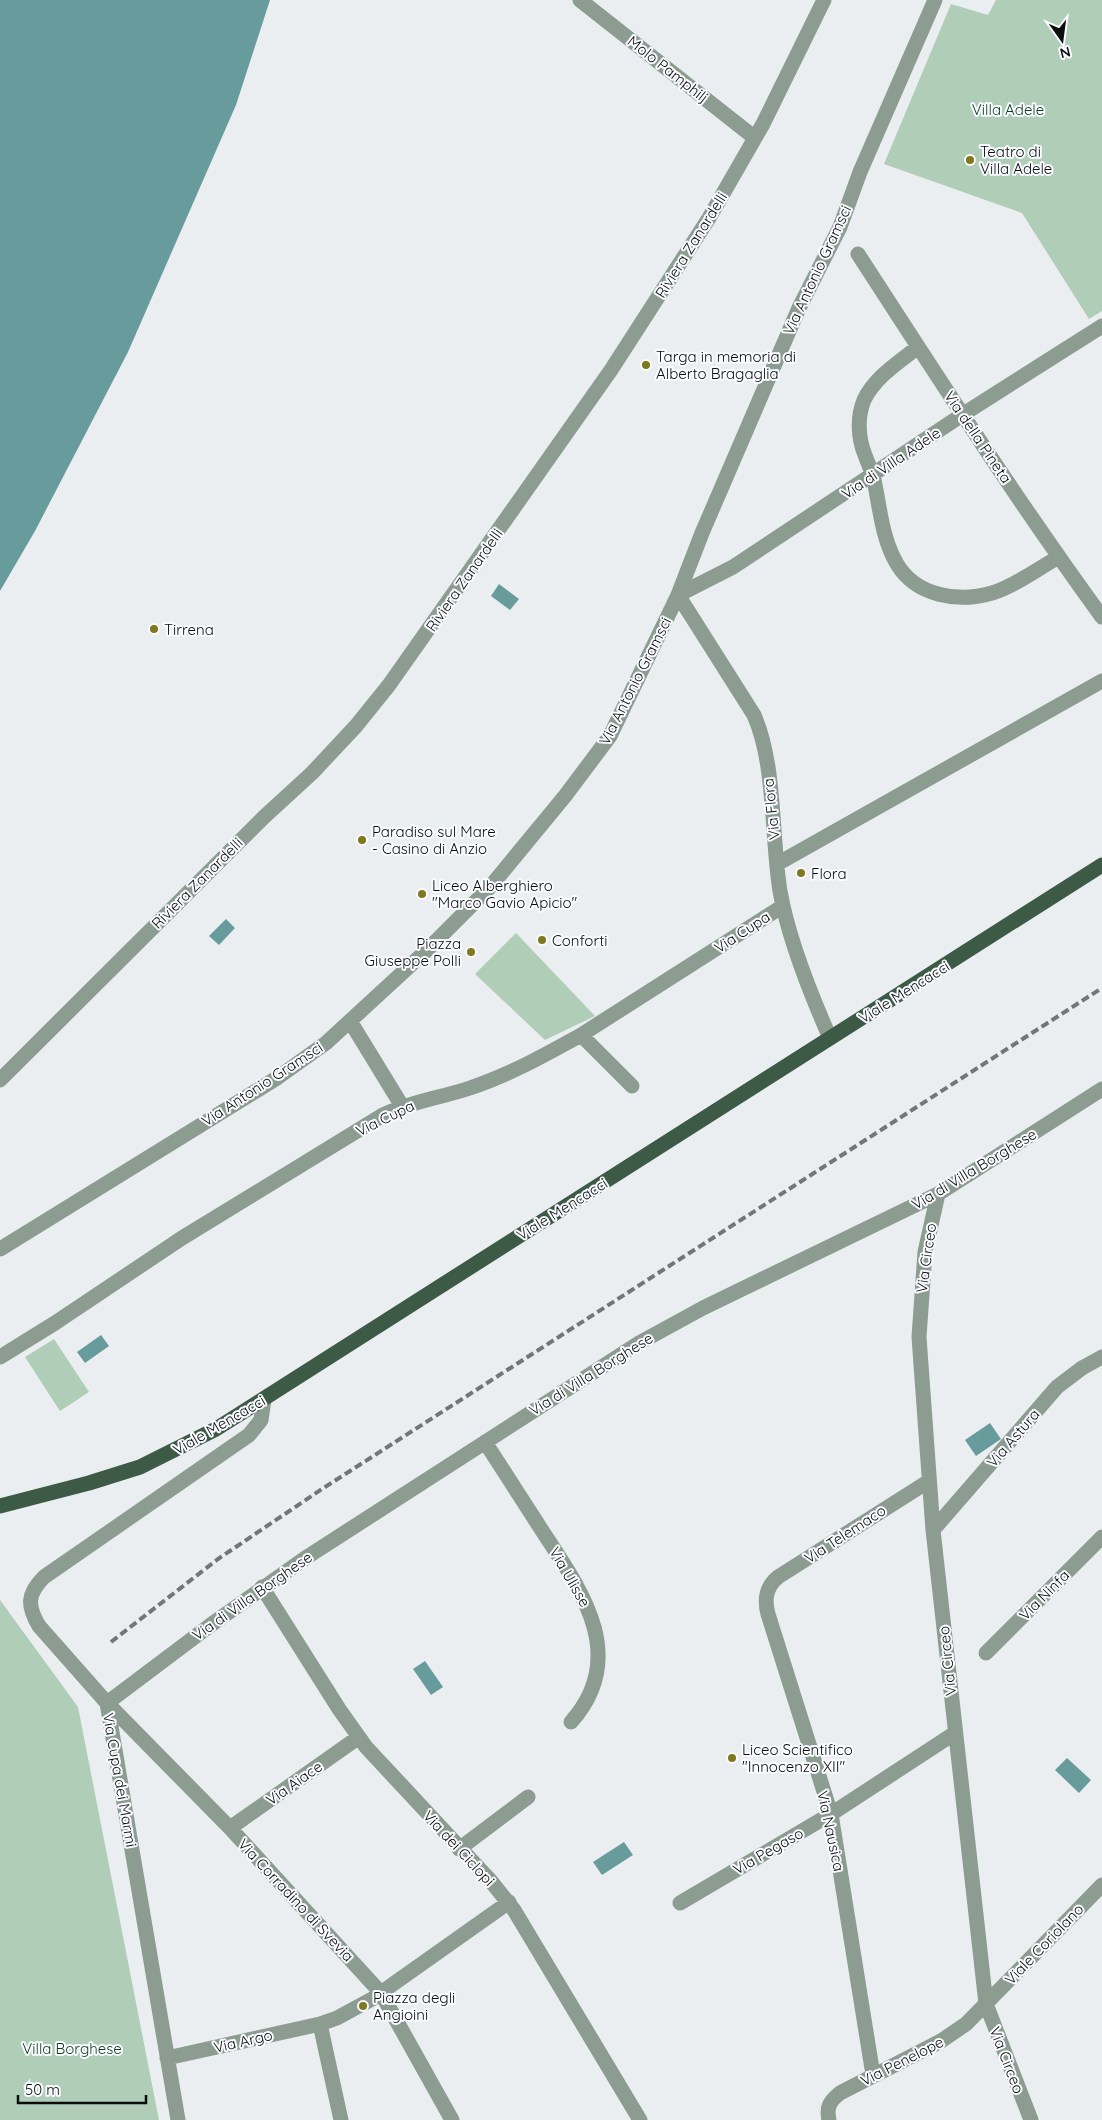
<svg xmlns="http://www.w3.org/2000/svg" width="1102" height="2120" viewBox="0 0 1102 2120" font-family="Quicksand,sans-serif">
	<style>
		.green { fill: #b0cdb7 }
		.water { fill: #689b9c }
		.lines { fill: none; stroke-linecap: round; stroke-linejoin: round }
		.minor { stroke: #8c9c91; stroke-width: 15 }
		.major { stroke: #3d5a46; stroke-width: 15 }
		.rail { stroke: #737577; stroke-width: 4; stroke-dasharray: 8 4; stroke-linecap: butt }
		.minor-bridge { stroke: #8c9c91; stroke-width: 15 }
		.poi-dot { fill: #7f781c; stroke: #f9fbfe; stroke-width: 2 }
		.labels { text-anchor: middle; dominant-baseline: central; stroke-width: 4; stroke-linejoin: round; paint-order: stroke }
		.street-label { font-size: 15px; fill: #0b0c0d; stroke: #f9fbfe }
		.park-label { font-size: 15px; fill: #0f3b20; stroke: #f9fbfe }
		.poi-label { font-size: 15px; fill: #0b0c0d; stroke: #f9fbfe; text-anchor: start }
	</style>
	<rect width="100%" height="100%" fill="#ebeef1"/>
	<path class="green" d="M 996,0 L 1102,0 L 1102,311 L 1089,319 L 1022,213 L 884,164 L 951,4 L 988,15 Z
		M 516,933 L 595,1016 L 545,1040 L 475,974 Z
		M 54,1339 L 89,1392 L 60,1411 L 25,1357 Z
		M 0,1600 L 78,1707 L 159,2120 L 0,2120 Z"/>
	<path class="water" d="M 0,0 L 270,0 L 236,105 L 128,352 L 35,531 L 0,591 Z
		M 499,584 L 519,599 L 510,610 L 491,596 Z
		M 226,919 L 235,928 L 219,945 L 209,936 Z
		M 101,1335 L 109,1346 L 85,1363 L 77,1352 Z
		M 990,1423 L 1001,1439 L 976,1456 L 965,1440 Z
		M 425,1661 L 443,1687 L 431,1695 L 413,1669 Z
		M 1067,1758 L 1091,1780 L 1079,1793 L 1055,1770 Z
		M 624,1842 L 633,1855 L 602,1875 L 593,1862 Z"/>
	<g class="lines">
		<path class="minor" d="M 580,0 L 755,138
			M 858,254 C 937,376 1016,499 1102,617
			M 918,347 C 899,362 875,377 864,400 C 857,417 858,438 865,455 C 868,464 872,471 874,480 C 880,508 882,539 897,564 C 916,596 958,603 992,593 C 1015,586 1037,569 1059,557
			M 777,864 L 1102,681
			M 350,1021 L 402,1106
			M 581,1035 L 632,1086
			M 830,1038 C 811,995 788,937 780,891 C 771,836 776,765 754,715 L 678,595 L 733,567 L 962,415 L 1102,326
			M 0,1080 L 264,817 L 312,773 L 356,726 L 389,685 L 611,370 L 709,218 L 763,124 L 824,0
			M 938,1194 L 925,1252 L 919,1337 L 933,1530 L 986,2004 L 1031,2120
			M 0,1249 L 277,1078 L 326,1043 L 426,951 L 490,887 L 565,796 L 610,736 L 678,595 L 702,533 L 799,308 L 840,227 L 860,172 L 935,0
			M 0,1357 L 55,1323 L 182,1238 L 383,1115 C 413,1101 440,1098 470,1088 C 509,1075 545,1055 581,1035 L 783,906
			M 485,1442 C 504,1472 524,1502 543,1532 C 582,1591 629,1657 571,1722
			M 933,1530 L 1057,1387 L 1082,1368 L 1102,1357
			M 262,1587 L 339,1709 L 366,1747 L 490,1880 L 514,1910 L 640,2120
			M 39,1626 C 27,1606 27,1594 44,1577 L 249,1435 L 261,1420 L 264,1400
			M 986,1653 L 1102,1537
			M 107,1703 L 212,1624 L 307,1557 L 639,1343 L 703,1308 L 938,1194 L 1102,1089
			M 107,1703 L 230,1828 L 381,1993 L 452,2120
			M 107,1703 L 178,2120
			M 230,1828 L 359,1737
			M 459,1849 L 528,1797
			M 680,1903 L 831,1814 L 955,1733
			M 320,2024 L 341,2120
			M 167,2058 L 320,2024 L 337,2018 L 372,1999 L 509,1902
			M 873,2075 L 831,1814 L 768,1614 C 764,1599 766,1587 778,1577 L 929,1481
			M 829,2120 C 826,2107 830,2101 840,2093 L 941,2041 L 966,2024 L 1102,1885"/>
		<path class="major" d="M 0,1506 L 89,1483 L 140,1467 L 216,1429 L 1102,865"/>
		<path class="rail" d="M 111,1642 L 218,1559 L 322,1489 L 1102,988"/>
		<path class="minor-bridge" d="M 39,1626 L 107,1703"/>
	</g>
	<g class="poi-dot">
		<circle cx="970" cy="160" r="5"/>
		<circle cx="646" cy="365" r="5"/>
		<circle cx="154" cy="629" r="5"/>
		<circle cx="362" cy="840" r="5"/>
		<circle cx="801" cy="873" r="5"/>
		<circle cx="422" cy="894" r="5"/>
		<circle cx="542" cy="940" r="5"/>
		<circle cx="471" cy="952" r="5"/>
		<circle cx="732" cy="1758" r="5"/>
		<circle cx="363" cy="2006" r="5"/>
	</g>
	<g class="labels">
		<g class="street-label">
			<text transform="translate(668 69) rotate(38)">Molo Pamphilj</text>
			<text transform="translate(691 245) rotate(-58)">Riviera Zanardelli</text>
			<text transform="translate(817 270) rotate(-65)">Via Antonio Gramsci</text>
			<text transform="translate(978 437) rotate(56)">Via della Pineta</text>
			<text transform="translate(891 463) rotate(-34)">Via di Villa Adele</text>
			<text transform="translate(464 580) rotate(-55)">Riviera Zanardelli</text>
			<text transform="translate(635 681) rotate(-63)">Via Antonio Gramsci</text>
			<text transform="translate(771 809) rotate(-96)">Via Flora</text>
			<text transform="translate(197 883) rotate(-45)">Riviera Zanardelli</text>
			<text transform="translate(742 932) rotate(-33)">Via Cupa</text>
			<text transform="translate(904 992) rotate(-32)">Viale Mencacci</text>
			<text transform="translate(262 1084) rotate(-33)">Via Antonio Gramsci</text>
			<text transform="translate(385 1118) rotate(-26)">Via Cupa</text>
			<text transform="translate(974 1169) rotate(-31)">Via di Villa Borghese</text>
			<text transform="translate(562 1209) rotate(-32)">Viale Mencacci</text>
			<text transform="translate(926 1258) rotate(-82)">Via Circeo</text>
			<text transform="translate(591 1374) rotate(-32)">Via di Villa Borghese</text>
			<text transform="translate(219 1425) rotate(-30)">Viale Mencacci</text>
			<text transform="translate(1013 1438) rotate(-49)">Via Astura</text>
			<text transform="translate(845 1534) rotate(-33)">Via Telemaco</text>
			<text transform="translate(570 1577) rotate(60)">Via Ulisse</text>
			<text transform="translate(1044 1595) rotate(-45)">Via Ninfa</text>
			<text transform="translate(252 1596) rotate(-35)">Via di Villa Borghese</text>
			<text transform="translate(947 1661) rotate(-96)">Via Circeo</text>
			<text transform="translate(120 1780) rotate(80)">Via Cupa dei Marmi</text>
			<text transform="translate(294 1783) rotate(-35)">Via Aiace</text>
			<text transform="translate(831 1831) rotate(78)">Via Nausica</text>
			<text transform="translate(459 1848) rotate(47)">Via dei Ciclopi</text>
			<text transform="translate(768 1851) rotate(-30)">Via Pegaso</text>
			<text transform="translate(296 1900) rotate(47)">Via Corradino di Svevia</text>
			<text transform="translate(1044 1944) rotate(-46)">Viale Coriolano</text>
			<text transform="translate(243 2041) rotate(-13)">Via Argo</text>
			<text transform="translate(1007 2060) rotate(69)">Via Circeo</text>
			<text transform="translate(902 2061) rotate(-27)">Via Penelope</text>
		</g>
		<g class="park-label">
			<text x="1008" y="109">Villa Adele</text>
			<text x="72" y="2048">Villa Borghese</text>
		</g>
		<g class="poi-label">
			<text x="980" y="151">Teatro di<tspan x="980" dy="17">Villa Adele</tspan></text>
			<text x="656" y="356">Targa in memoria di<tspan x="656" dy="17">Alberto Bragaglia</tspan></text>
			<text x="164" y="629">Tirrena</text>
			<text x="372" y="831">Paradiso sul Mare<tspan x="372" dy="17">- Casino di Anzio</tspan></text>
			<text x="811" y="873">Flora</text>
			<text x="432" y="885">Liceo Alberghiero<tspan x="432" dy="17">"Marco Gavio Apicio"</tspan></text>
			<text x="552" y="940">Conforti</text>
			<text x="461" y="943" text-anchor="end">Piazza<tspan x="461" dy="17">Giuseppe Polli</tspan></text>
			<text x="742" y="1749">Liceo Scientifico<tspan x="742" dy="17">"Innocenzo XII"</tspan></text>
			<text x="373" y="1997">Piazza degli<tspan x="373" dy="17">Angioini</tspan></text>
		</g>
	</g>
	<g transform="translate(1062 40) rotate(166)" stroke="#f9fbfe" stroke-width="4" paint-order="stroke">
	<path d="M0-4L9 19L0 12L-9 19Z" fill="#0b0c0d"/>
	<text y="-8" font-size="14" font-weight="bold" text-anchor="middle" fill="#0b0c0d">N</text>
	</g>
	<path d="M18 2095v8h128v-8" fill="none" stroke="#0b0c0d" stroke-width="2.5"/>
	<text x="25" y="2095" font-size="15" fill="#0b0c0d" stroke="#f9fbfe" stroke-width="4" paint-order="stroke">50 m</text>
</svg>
